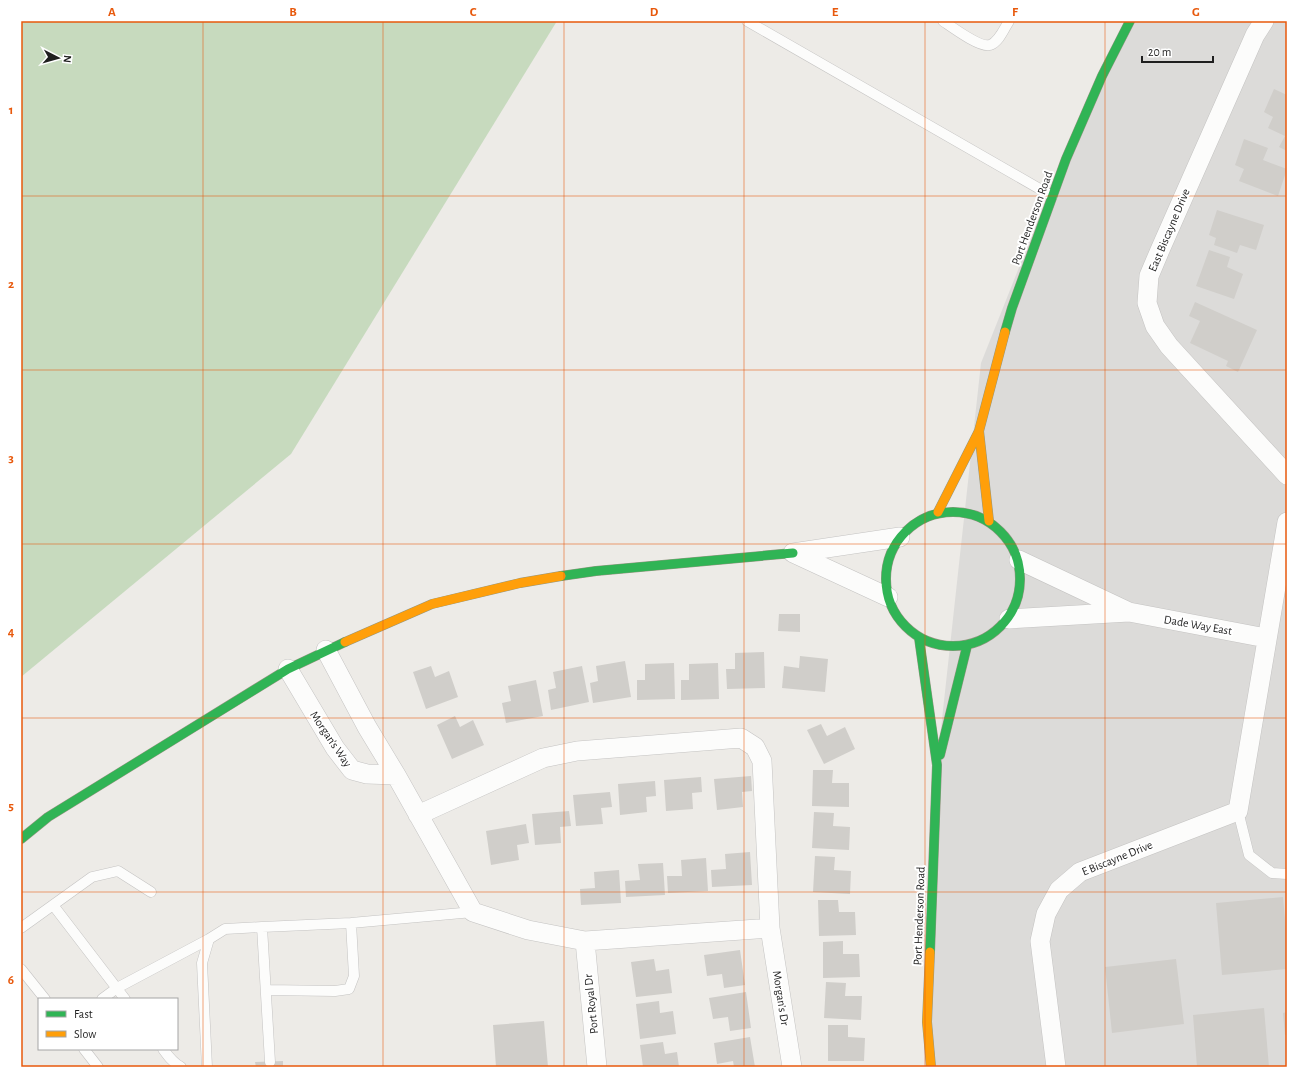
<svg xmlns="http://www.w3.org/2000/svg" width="1308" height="1088" viewBox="0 0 1308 1088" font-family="'Alegreya Sans',sans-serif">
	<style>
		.residential { fill: #dcdbd9 }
		.forest { fill: #c7dabe }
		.building { fill: #d0ceca }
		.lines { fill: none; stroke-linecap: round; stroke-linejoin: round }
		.lane-casing { stroke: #c4c3c2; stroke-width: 11 }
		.street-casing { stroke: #c4c3c2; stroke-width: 20 }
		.fast-casing { stroke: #939680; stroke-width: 10 }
		.slow-casing { stroke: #939680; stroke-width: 10 }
		.lane { stroke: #fcfcfb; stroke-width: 10 }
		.street { stroke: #fcfcfb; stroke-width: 19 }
		.fast { stroke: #30b455; stroke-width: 9 }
		.slow { stroke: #ff9f0a; stroke-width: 9 }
		.grid { fill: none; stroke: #e8590c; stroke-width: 1; stroke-opacity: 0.55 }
		.labels { text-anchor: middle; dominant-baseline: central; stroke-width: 4; stroke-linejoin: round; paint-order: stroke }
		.street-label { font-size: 12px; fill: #1f1f1f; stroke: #fff }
		.neatline { fill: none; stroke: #e8590c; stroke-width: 1.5 }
		.grid-label { font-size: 13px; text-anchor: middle; font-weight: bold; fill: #e8590c }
	</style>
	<rect width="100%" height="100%" fill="#edebe7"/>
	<path class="residential" d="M 1132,21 L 1287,21 L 1287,1067 L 931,1067 L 937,765 L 981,363 L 1047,197 Z"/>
	<path class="forest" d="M 21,21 L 557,21 L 291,454 L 21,677 Z"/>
	<path class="building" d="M 1274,89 L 1287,95 L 1287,151 L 1279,147 L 1285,136 L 1268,128 L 1273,117 L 1264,112 Z
		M 1244,139 L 1268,148 L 1263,160 L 1287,169 L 1278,196 L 1239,181 L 1244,169 L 1235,165 Z
		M 1217,210 L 1264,225 L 1256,250 L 1240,245 L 1237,253 L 1214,245 L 1216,238 L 1209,235 Z
		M 1209,250 L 1230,257 L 1227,267 L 1243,274 L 1234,299 L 1196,286 Z
		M 1195,302 L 1257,330 L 1238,372 L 1226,366 L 1228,361 L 1190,343 L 1200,321 L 1189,316 Z
		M 779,614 L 800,614 L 800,632 L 778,631 Z
		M 764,652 L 765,688 L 727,689 L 726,669 L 735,669 L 735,653 Z
		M 800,656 L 828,659 L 825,692 L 782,688 L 784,666 L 799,668 Z
		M 625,661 L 631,697 L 593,703 L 590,683 L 598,681 L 596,666 Z
		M 674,663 L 675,699 L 637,700 L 637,680 L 645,680 L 645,664 Z
		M 718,663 L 719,699 L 681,700 L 681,680 L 689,680 L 689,664 Z
		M 431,666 L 435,677 L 449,671 L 458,697 L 426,709 L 413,672 Z
		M 582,666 L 589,702 L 551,710 L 548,690 L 556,688 L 553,672 Z
		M 536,680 L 543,716 L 506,723 L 502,703 L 511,701 L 508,686 Z
		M 455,716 L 460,727 L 473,720 L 484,745 L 452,759 L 437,725 Z
		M 821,724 L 827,736 L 845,727 L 855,749 L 824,764 L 807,730 Z
		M 813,770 L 833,770 L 832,783 L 849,783 L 849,807 L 812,806 Z
		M 751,776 L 752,791 L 742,792 L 743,807 L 717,810 L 714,779 Z
		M 701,777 L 702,792 L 692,793 L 693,809 L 666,811 L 664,780 Z
		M 655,781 L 656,796 L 646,797 L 647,812 L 620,815 L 618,784 Z
		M 610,792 L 612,807 L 601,808 L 603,824 L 576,826 L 573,795 Z
		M 569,811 L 571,826 L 560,827 L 561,843 L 535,845 L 532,814 Z
		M 814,812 L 834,813 L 833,826 L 850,827 L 849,850 L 812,848 Z
		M 526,824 L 529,843 L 517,845 L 519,860 L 491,865 L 486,831 Z
		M 750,852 L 752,885 L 712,887 L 711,870 L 726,869 L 725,854 Z
		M 815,856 L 835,857 L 834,870 L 851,871 L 850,894 L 813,892 Z
		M 706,858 L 708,891 L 668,893 L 667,876 L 682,876 L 681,860 Z
		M 663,863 L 665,895 L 626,897 L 625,881 L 640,880 L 638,864 Z
		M 619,870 L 621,903 L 581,905 L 580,889 L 595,888 L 594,872 Z
		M 1283,897 L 1287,941 L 1287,969 L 1222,975 L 1216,903 Z
		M 818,900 L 838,900 L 839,912 L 855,912 L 856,935 L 819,936 Z
		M 843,941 L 843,954 L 859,954 L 860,977 L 823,978 L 823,942 Z
		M 740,950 L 745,985 L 724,988 L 722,974 L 707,976 L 704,955 Z
		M 654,959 L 656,971 L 669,969 L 672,993 L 636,997 L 631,962 Z
		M 1176,959 L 1184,1024 L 1112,1033 L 1105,967 Z
		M 826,982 L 846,983 L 845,996 L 862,996 L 861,1020 L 824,1018 Z
		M 746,992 L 751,1028 L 730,1031 L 728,1017 L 713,1019 L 709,998 Z
		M 659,1001 L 660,1013 L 673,1011 L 676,1034 L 640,1039 L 636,1004 Z
		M 1264,1008 L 1269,1067 L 1197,1067 L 1193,1015 Z
		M 1287,1012 L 1287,1035 L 1285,1035 L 1283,1013 Z
		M 544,1021 L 548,1067 L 496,1067 L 493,1025 Z
		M 828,1025 L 848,1025 L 848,1037 L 865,1038 L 864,1061 L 828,1061 Z
		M 750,1037 L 755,1067 L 734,1067 L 733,1061 L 717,1064 L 714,1043 Z
		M 663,1042 L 665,1054 L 677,1052 L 679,1067 L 643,1067 L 640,1045 Z
		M 283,1061 L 283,1067 L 256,1067 L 255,1062 Z"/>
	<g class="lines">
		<g class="lane-casing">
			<path id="lane" d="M 747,21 L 1052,196
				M 943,21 C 952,27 980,48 990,45 C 999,42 1004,29 1009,21
				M 1238,811 L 1249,855 L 1272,873 L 1287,874
				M 53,905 L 125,999
				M 262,927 L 351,923 L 473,912
				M 21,928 L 92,877 L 118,871 L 151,892
				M 21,969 L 45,999
				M 266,990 L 335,991 L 349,989 L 354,976 L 351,923
				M 102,999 L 117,988 L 209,939
				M 84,1049 L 98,1067
				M 163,1049 C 168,1056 173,1063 181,1067
				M 207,1067 L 202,963 L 209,939 L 225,929 L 262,927 L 270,1062"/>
		</g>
		<g class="street-casing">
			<path id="street" d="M 1264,21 L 1255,35 L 1160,250 L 1149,276 L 1147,303 L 1155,326 L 1169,346 L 1287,475
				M 888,597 L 793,553 L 900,537
				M 1129,612 L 1266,638
				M 1009,619 L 1129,612 L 1019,560
				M 326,650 L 367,727 L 396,775 L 473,912 L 528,930 L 585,941 L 770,928
				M 288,669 L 335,748 L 352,770 L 367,774 L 396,775
				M 418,815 L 543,758 L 577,751 L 741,738 L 755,747 L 762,761 L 770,928 L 792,1067
				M 585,941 L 597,1067
				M 1056,1067 L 1040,941 L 1046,914 L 1059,890 L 1080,872 L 1238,811 L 1287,522"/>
		</g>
		<g class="fast-casing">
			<path id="fast" d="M 1005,332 L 1012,308 L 1066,159 L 1102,76 L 1130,21
				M886 579a67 67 0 1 1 134 0a67 67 0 1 1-134 0Z
				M 561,576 L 596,571 L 793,553
				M 919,638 L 937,765 L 930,952
				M 940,755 L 967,646
				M 21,839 L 48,817 L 288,669 L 345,642"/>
		</g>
		<g class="slow-casing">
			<path id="slow" d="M 979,431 L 989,521
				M 938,512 L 979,431 L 1005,332
				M 345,642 L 432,604 L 520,583 L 561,576
				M 930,952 L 927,1022 L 931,1067"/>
		</g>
		<use href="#lane" class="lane"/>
		<use href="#street" class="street"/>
		<use href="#fast" class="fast"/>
		<use href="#slow" class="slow"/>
	</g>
	<path class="grid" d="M 203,21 L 203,1067M 383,21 L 383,1067M 564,21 L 564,1067M 744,21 L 744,1067M 925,21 L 925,1067M 1105,21 L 1105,1067M 21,196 L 1287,196M 21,370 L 1287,370M 21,544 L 1287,544M 21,718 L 1287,718M 21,892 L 1287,892"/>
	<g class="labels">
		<g class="street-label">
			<text transform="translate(1032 218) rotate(-70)">Port Henderson Road</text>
			<text transform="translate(1169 230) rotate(-67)">East Biscayne Drive</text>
			<text transform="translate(1198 625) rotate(10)">Dade Way East</text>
			<text transform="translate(331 739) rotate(56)">Morgan's Way</text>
			<text transform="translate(1117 858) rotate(-22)">E Biscayne Drive</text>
			<text transform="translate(919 916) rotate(-88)">Port Henderson Road</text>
			<text transform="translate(781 998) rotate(81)">Morgan's Dr</text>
			<text transform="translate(591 1004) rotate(-96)">Port Royal Dr</text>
		</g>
	</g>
	<rect width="1308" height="1088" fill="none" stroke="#ffffff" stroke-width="44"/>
	<rect x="38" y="998" width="140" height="52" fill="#ffffff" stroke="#a5a5a5"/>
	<rect x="46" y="1011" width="20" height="6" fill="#30b455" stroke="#a5a5a5"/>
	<text x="74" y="1018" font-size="12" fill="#1f1f1f">Fast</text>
	<rect x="46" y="1031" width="20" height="6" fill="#ff9f0a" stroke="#a5a5a5"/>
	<text x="74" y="1038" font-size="12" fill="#1f1f1f">Slow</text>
	<g transform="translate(58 58) rotate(96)" stroke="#ffffff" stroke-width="3" paint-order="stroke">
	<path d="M0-3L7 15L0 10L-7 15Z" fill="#1f1f1f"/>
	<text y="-6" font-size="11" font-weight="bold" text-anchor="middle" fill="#1f1f1f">N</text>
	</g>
	<path d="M1142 56v6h71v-6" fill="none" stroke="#1f1f1f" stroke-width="2"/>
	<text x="1148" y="56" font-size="12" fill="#1f1f1f" stroke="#ffffff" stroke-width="3" paint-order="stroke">20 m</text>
	<rect x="22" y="22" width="1264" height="1044" class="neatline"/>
	<g class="grid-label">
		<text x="112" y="16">A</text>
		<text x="293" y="16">B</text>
		<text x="473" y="16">C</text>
		<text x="654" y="16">D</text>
		<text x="835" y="16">E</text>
		<text x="1015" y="16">F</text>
		<text x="1196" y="16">G</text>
		<text x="11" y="114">1</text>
		<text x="11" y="288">2</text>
		<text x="11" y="462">3</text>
		<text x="11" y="636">4</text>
		<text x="11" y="810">5</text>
		<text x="11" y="984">6</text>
	</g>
</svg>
